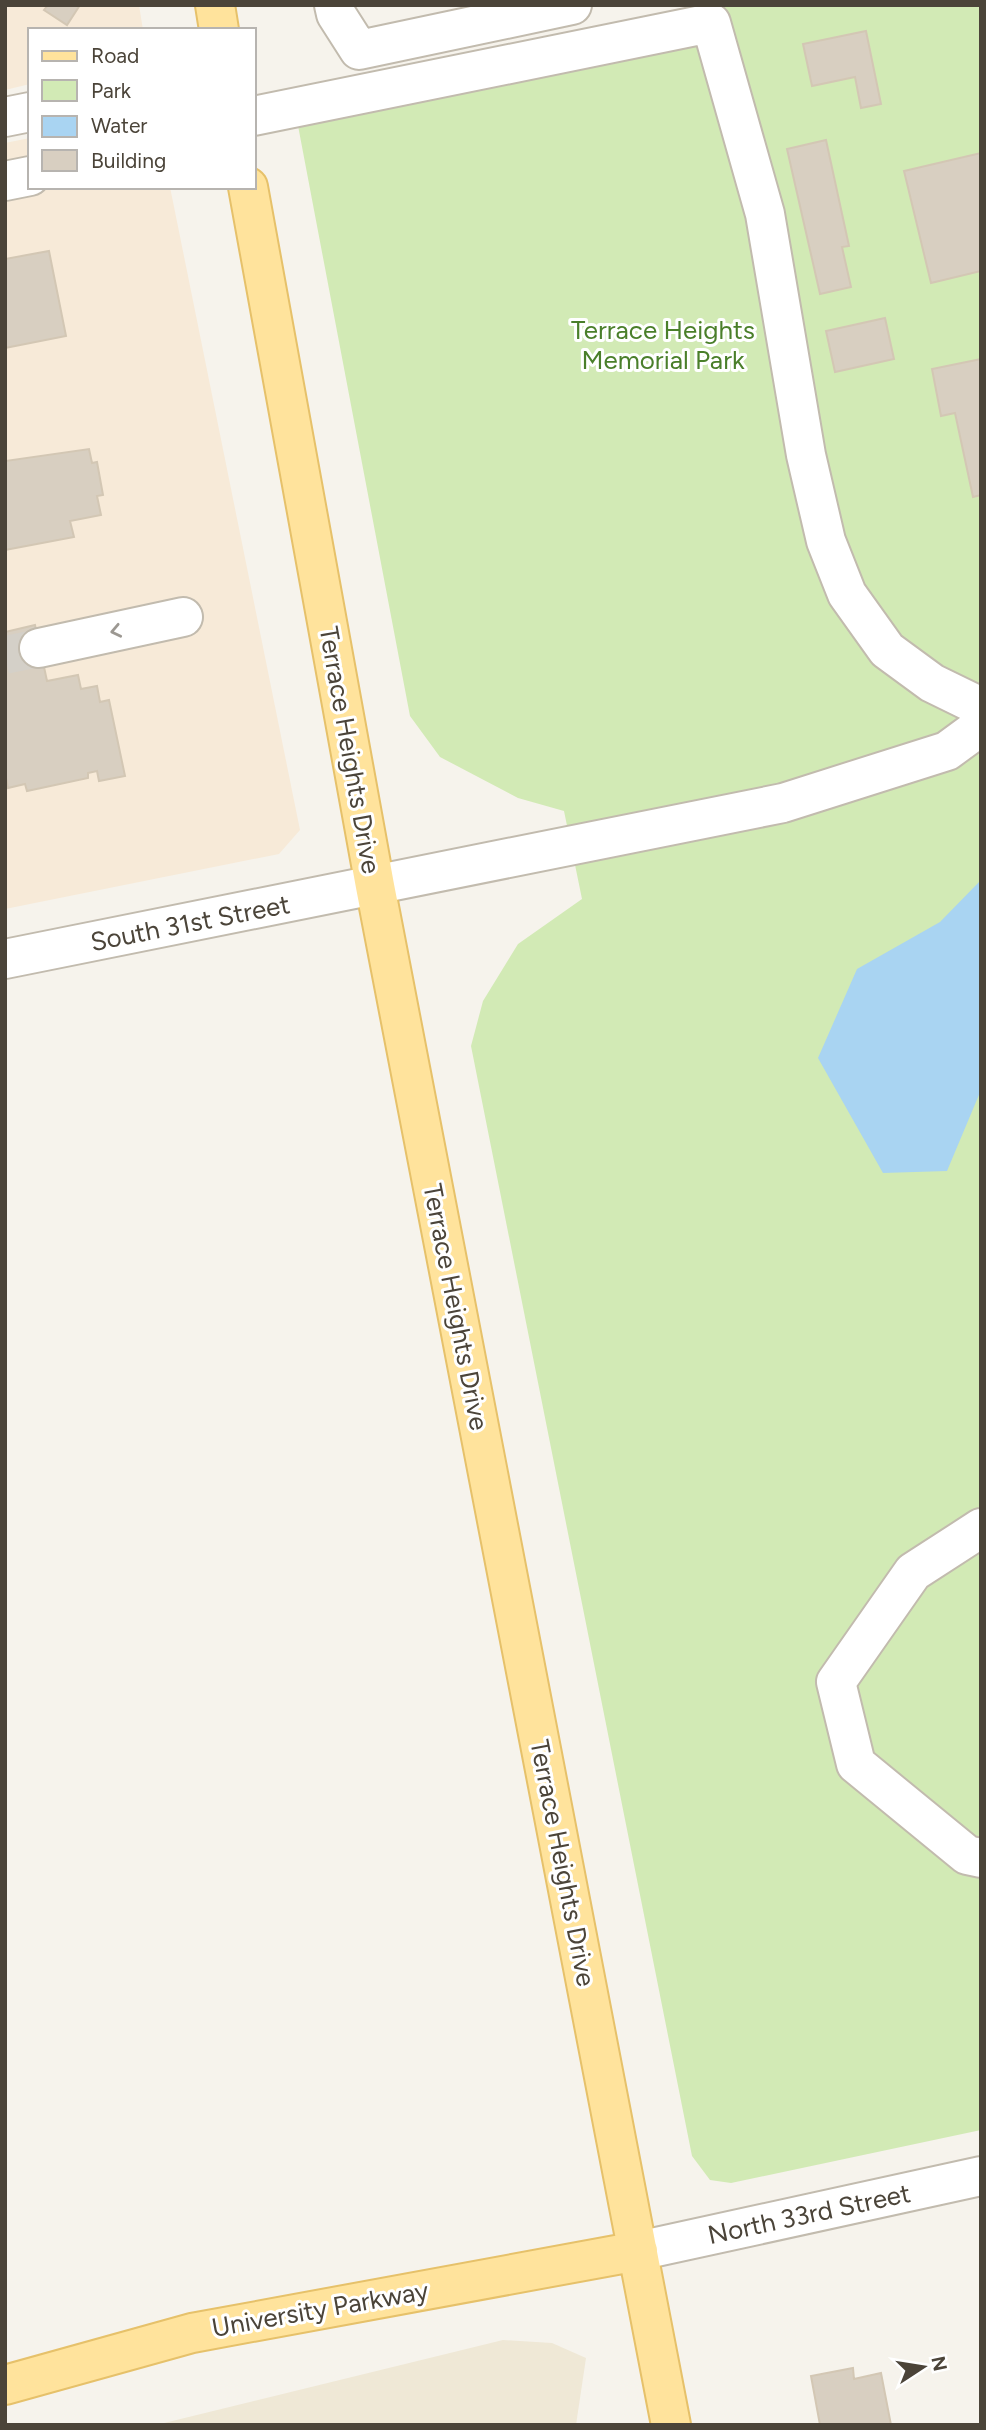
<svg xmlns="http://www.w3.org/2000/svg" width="986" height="2430" viewBox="0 0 986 2430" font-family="Figtree,sans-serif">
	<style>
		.commercial { fill: #f7ead8 }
		.education { fill: #efe8d6 }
		.green { fill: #d2eab5 }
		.water { fill: #a9d4f2 }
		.building { fill: #d8cfc1; stroke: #d3c7b4; stroke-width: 2 }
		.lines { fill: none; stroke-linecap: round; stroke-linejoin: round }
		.minor-tunnel { stroke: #d4d0c8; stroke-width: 38; stroke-dasharray: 38 19; stroke-linecap: butt }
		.minor-casing { stroke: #c2bbae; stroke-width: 42 }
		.major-casing { stroke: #e6c16a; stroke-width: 42 }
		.minor { stroke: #fff; stroke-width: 38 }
		.major { stroke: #ffe39c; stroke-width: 38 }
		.oneway { stroke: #9c9892 }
		.labels { text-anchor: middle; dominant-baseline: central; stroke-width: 6; stroke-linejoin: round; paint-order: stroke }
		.park-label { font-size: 26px; fill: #4a7f2a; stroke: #fff }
		.street-label { font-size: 26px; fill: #4b4439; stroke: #fff }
	</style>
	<rect width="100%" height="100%" fill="#f6f3ec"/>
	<path class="commercial" d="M 5,5 L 139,5 L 143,30 L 30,30 L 30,84 L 5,90 Z
		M 30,138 L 30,187 L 170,187 L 300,830 L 279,854 L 5,909 L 5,143 Z"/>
	<path class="education" d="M 503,2340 L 552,2343 L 586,2358 L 576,2425 L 156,2425 Z"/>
	<path class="green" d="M 726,5 L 981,5 L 981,2130 L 731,2183 L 710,2180 L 692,2156 L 471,1046 L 483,1001 L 518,944 L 582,899 L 564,811 L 518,798 L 440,757 L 410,716 L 292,94 Z"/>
	<path class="water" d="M 981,880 L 981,1090 L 947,1171 L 883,1173 L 818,1058 L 857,969 L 940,922 Z"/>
	<path class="building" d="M 48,5 L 80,5 L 67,25 L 44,10 Z
		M 866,31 L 881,104 L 861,108 L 855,77 L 812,86 L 803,44 Z
		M 826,140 L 849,246 L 842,247 L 851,287 L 820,294 L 787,149 Z
		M 981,153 L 981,271 L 931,283 L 904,171 Z
		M 49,251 L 66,336 L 5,348 L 5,259 Z
		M 885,318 L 894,359 L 835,372 L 826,331 Z
		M 981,359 L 981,495 L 973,497 L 955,413 L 941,416 L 932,369 Z
		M 89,449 L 92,463 L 97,462 L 103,495 L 97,496 L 101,515 L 70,521 L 74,537 L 5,550 L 5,461 Z
		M 35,625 L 47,681 L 78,675 L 81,689 L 97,686 L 100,702 L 109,700 L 125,776 L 99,781 L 97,771 L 88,773 L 88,778 L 27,791 L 25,784 L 8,788 L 5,773 L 5,632 Z
		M 853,2368 L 854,2379 L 881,2373 L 891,2425 L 820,2425 L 811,2376 Z"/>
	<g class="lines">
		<path class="minor-tunnel" d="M 5,655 L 39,648"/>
		<g class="minor-casing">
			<path id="minor" d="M 334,5 L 336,14 L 359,50 L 572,5
				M 254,116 L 711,23 L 765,214 L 806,455 L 826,541 L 847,594 L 887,650 L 932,683 L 981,707
				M 5,117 L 30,112
				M 5,181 L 30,176
				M 39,648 L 183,617
				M 5,959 L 783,803 L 947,751 L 981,726
				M 981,1528 L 913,1572 L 836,1682 L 856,1764 L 967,1855 L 981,1858
				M 638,2251 L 981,2176"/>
		</g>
		<g class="major-casing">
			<path id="major" d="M 215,5 L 219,30
				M 248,187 L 375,886 L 671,2425
				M 5,2385 L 192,2333 L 638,2251"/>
		</g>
		<use href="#minor" class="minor"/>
		<use href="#major" class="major"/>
	</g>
	<defs><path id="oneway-chevron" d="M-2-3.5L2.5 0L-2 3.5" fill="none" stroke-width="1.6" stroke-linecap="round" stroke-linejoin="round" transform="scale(1.75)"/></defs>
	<use class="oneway" href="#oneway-chevron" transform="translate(116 631) rotate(168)"/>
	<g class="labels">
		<g class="park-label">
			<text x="663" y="330">Terrace Heights<tspan x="663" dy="30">Memorial Park</tspan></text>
		</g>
		<g class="street-label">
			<text transform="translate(350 750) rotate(80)">Terrace Heights Drive</text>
			<text transform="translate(190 923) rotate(-11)">South 31st Street</text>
			<text transform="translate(456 1307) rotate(79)">Terrace Heights Drive</text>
			<text transform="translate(563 1863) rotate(79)">Terrace Heights Drive</text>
			<text transform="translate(809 2214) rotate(-12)">North 33rd Street</text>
			<text transform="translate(320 2309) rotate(-10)">University Parkway</text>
		</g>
	</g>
	<rect width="986" height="2430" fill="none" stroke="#4b4439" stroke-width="14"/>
	<rect x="28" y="28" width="228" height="161" fill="#ffffff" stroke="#b7b4b0" stroke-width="2"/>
	<rect x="42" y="51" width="35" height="10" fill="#ffe39c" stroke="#b7b4b0" stroke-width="2"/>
	<text x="91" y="63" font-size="21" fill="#4b4439">Road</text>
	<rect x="42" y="80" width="35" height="21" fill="#d2eab5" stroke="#b7b4b0" stroke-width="2"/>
	<text x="91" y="98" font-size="21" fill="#4b4439">Park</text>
	<rect x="42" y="116" width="35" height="21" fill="#a9d4f2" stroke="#b7b4b0" stroke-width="2"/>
	<text x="91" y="133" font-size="21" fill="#4b4439">Water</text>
	<rect x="42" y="150" width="35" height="21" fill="#d8cfc1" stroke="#b7b4b0" stroke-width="2"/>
	<text x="91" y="168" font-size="21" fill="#4b4439">Building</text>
	<g transform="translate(923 2367) rotate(78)" stroke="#ffffff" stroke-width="5" paint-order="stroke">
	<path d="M0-5L12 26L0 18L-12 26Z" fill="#4b4439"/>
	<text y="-10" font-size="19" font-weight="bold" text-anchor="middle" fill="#4b4439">N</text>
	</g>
</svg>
